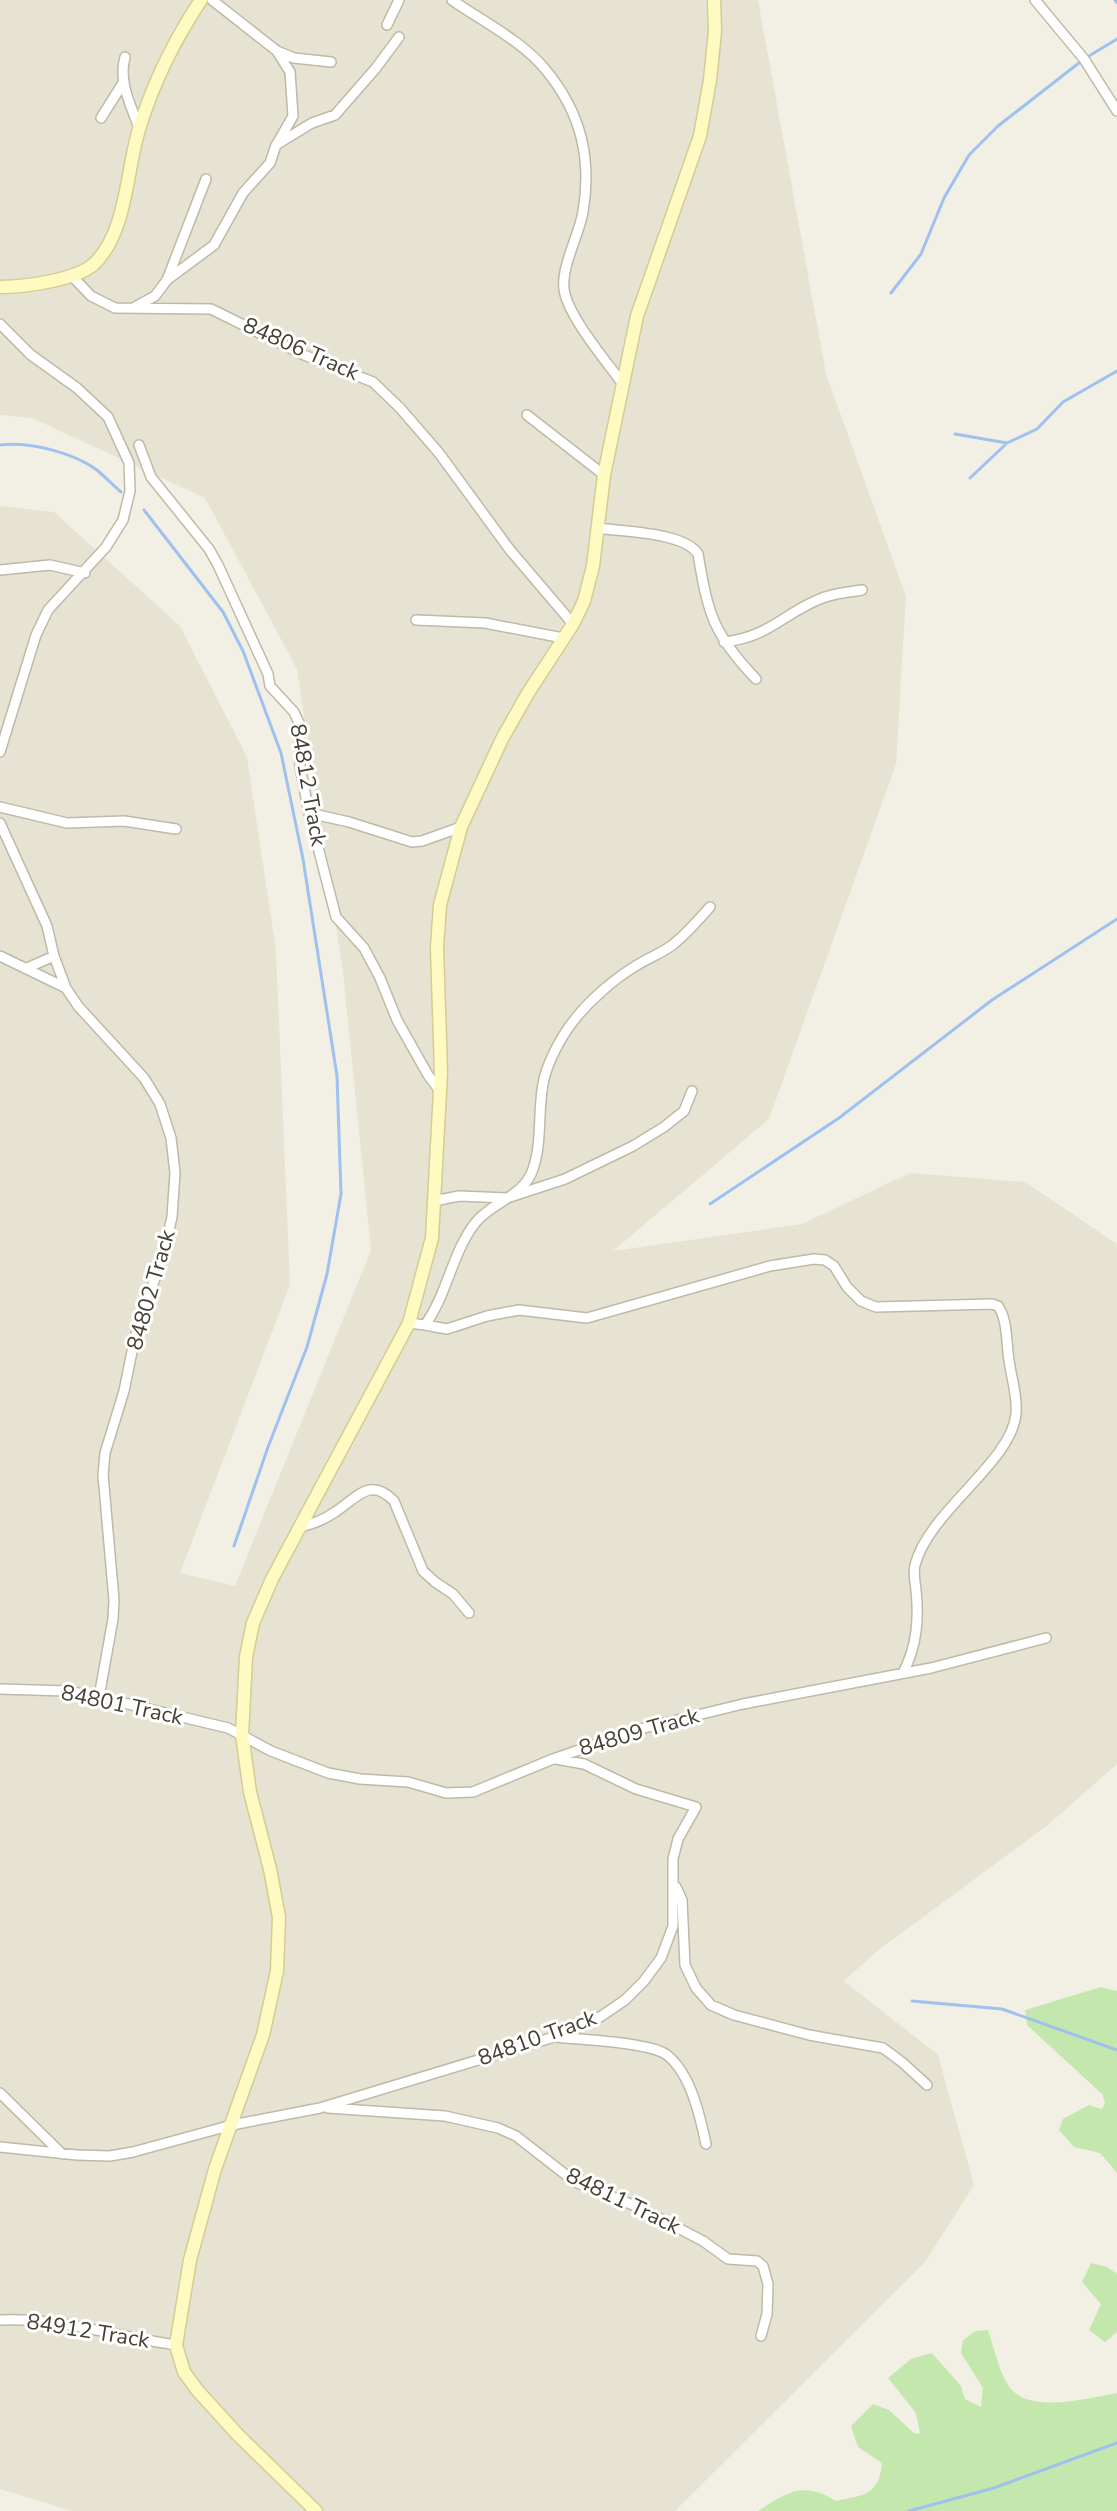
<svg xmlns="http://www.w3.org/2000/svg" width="1117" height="2511" viewBox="0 0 1117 2511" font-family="'Nunito Sans',sans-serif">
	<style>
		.residential { fill: #e6e3d2 }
		.green { fill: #c3e7ac }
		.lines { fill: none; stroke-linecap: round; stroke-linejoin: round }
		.stream { stroke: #9fc1f0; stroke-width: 3 }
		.street-casing { stroke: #bebaa7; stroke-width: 12 }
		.secondary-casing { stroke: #d3cd93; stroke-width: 15 }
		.street { stroke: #fff; stroke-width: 9 }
		.secondary { stroke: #fffac2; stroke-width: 12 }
		.labels { text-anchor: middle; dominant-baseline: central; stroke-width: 6; stroke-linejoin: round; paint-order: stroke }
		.street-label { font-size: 22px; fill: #444134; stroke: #fff }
	</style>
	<rect width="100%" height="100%" fill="#f2f0e4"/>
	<path class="residential" d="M 0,0 L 758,0 L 826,374 L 906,596 L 896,764 L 769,1119 L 613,1251 L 802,1224 L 910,1173 L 1025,1182 L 1117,1244 L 1117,1764 L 1049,1824 L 876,1952 L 844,1981 L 938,2055 L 974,2185 L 925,2262 L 675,2511 L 72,2511 L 0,2489 L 0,506 L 54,512 L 180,626 L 247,757 L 276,951 L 290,1285 L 180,1573 L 235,1586 L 371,1250 L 343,972 L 297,669 L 205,498 L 32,418 L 0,415 Z"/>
	<path class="green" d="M 1101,1987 L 1117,1991 L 1117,2173 L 1100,2153 L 1074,2147 L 1059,2130 L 1063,2119 L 1089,2105 L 1102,2109 L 1105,2103 L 1102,2094 L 1027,2025 L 1025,2010 Z
		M 1091,2263 L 1107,2267 L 1117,2274 L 1117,2332 L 1105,2342 L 1089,2330 L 1101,2304 L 1082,2282 Z
		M 988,2330 C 994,2347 999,2373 1010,2388 C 1031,2414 1089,2398 1117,2393 L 1117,2511 L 758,2511 C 788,2492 803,2481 836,2501 C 865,2495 879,2495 882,2463 L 858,2447 L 851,2426 L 873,2404 L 889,2410 L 915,2434 L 920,2433 L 916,2413 L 888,2378 L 911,2359 L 932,2353 L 961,2386 L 965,2399 L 981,2407 L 983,2388 L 961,2353 L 963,2340 L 976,2331 Z"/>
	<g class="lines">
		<path class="stream" d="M 1115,0 L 1117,3
			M 891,293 L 921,254 L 944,198 L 969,155 L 998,126 L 1084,59 L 1117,39
			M 955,434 L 1007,443 L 1037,429 L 1063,402 L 1117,371
			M 0,445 C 29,441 74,453 97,470 C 105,477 113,485 121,492
			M 970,478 L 1005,445
			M 144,510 L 223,612 L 243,651 L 281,753 L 303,859 L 337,1076 L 341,1194 L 327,1274 L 307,1347 L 268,1447 L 234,1546
			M 710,1204 L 839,1118 L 992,1000 L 1117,919
			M 912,2001 L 1002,2009 L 1117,2050
			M 909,2511 L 994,2488 L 1117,2443"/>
		<g class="street-casing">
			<path id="street" d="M 212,0 L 277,51 L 294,58 L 331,62
				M 452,0 C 482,21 522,41 545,69 C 581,112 592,158 583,212 C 579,235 561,267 564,289 C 567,315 606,361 622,383
				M 1035,0 L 1084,59 L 1117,111
				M 387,25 L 399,0
				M 125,57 C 118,82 131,105 139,128
				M 101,118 L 123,83
				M 277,144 L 293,116 L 290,72 L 277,51
				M 71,275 L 91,296 L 115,308 L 211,309 L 304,355 L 373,382 L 400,408 L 439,453 L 510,550 L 573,624
				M 167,280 L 214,245 L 243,193 L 270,163 L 276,145 L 312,123 L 335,115 L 376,68 L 399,37
				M 135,307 L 155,296 L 167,280 L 206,179
				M 0,324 L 31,355 L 77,388 L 108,417 L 129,463 L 130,491 L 123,520 L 106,547 L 48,610 L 36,635 L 0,752
				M 527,415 L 604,475
				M 139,445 L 151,477 L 209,549 L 218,565 L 268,674 L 270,686 L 294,712 L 299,723 L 300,766 L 309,813 L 336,917 L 364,948 L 380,978 L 397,1020 L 428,1075 L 440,1091
				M 598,528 C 623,532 684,532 698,554 C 708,614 713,634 756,679
				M 0,570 L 50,565 L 85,573
				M 416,620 L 485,623 L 563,638
				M 724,642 C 771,637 785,611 825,597 C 837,593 850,592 862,590
				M 0,807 L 67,823 L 124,821 L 176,829
				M 309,813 L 349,822 L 412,842 L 422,841 L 461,827
				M 0,823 L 47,926 L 54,956 L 66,988
				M 0,956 L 66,988 L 78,1006 L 144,1078 L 160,1104 L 171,1138 L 175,1173 L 172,1217 L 164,1252 L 135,1337 L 124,1391 L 105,1453 L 103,1475 L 114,1600 L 113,1619 L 99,1697
				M 27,968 L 54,956
				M 434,1201 L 459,1196 L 507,1198 L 565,1179 L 633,1146 L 664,1127 L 684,1111 L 692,1091
				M 409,1323 L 425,1325 C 448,1293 452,1252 476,1222 C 493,1201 524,1197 533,1169 C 543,1140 537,1108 544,1079 C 549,1059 562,1035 575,1019 C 590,1000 613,980 634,967 C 646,959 660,954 671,946 C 686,935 698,920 710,907
				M 425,1325 L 447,1329 L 487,1316 L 519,1310 L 587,1318 L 770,1266 L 814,1259 L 825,1260 L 834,1266 L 847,1287 L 861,1301 L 876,1307 L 992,1304 L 998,1306 C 1008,1320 1006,1343 1009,1360 C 1011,1377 1018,1397 1016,1414 C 1011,1463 929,1511 915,1565 C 913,1574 915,1581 916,1590 C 919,1619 917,1646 903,1673
				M 300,1527 C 313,1524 324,1520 335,1512 C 357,1498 370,1476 394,1501 L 423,1571 L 435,1582 L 453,1594 L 469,1613
				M 0,1689 L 67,1691 L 99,1697 L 228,1728 L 271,1751 L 328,1773 L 360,1779 L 408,1782 L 446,1793 L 473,1792 L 553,1759 L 640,1729 L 743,1704 L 931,1668 L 1046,1638
				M 676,1887 L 682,1900 L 685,1965 L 696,1988 L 711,2005 L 734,2015 L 809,2035 L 883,2048 L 903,2063 L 927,2085
				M 557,2037 C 581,2040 650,2042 667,2055 C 691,2074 700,2116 706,2144
				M 0,2093 L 62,2154
				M 328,2108 L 445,2116 L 498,2128 L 516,2136 L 575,2182 L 638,2207 L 703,2241 L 728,2259 L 757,2261 L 763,2266 L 768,2284 L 767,2314 L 761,2336
				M 0,2147 L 77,2155 L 110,2156 L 133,2152 L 232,2125 L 320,2108 L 554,2037 L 600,2017 L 625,2000 L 644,1981 L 661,1958 L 673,1926 L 673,1859 L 678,1839 L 696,1807 L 636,1789 L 584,1764 L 556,1759
				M 0,2320 C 60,2317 116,2337 176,2345"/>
		</g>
		<g class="secondary-casing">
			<path id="secondary" d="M 0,287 C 24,287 76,280 94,264 C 128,231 126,168 140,126 C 154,81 175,39 201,0
				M 316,2511 L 238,2435 L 198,2391 L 184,2372 L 176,2345 L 190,2260 L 215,2169 L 263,2035 L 277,1971 L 279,1917 L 270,1869 L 250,1792 L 242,1735 L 246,1657 L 253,1623 L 272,1579 L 409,1323 L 432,1238 L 441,1072 L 437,947 L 440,905 L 461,827 L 502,739 L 528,693 L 573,624 L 584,601 L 593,566 L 604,475 L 637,316 L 700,136 L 710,80 L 715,31 L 714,0"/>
		</g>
		<use href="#street" class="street"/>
		<use href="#secondary" class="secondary"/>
	</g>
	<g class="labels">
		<g class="street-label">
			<text transform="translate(301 349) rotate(24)">84806 Track</text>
			<text transform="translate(308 785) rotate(80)">84812 Track</text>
			<text transform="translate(151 1290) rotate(-74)">84802 Track</text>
			<text transform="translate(122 1705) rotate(12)">84801 Track</text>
			<text transform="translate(639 1732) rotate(-16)">84809 Track</text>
			<text transform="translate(537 2038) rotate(-20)">84810 Track</text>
			<text transform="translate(623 2201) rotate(26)">84811 Track</text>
			<text transform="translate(88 2331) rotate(9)">84912 Track</text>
		</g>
	</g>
</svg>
